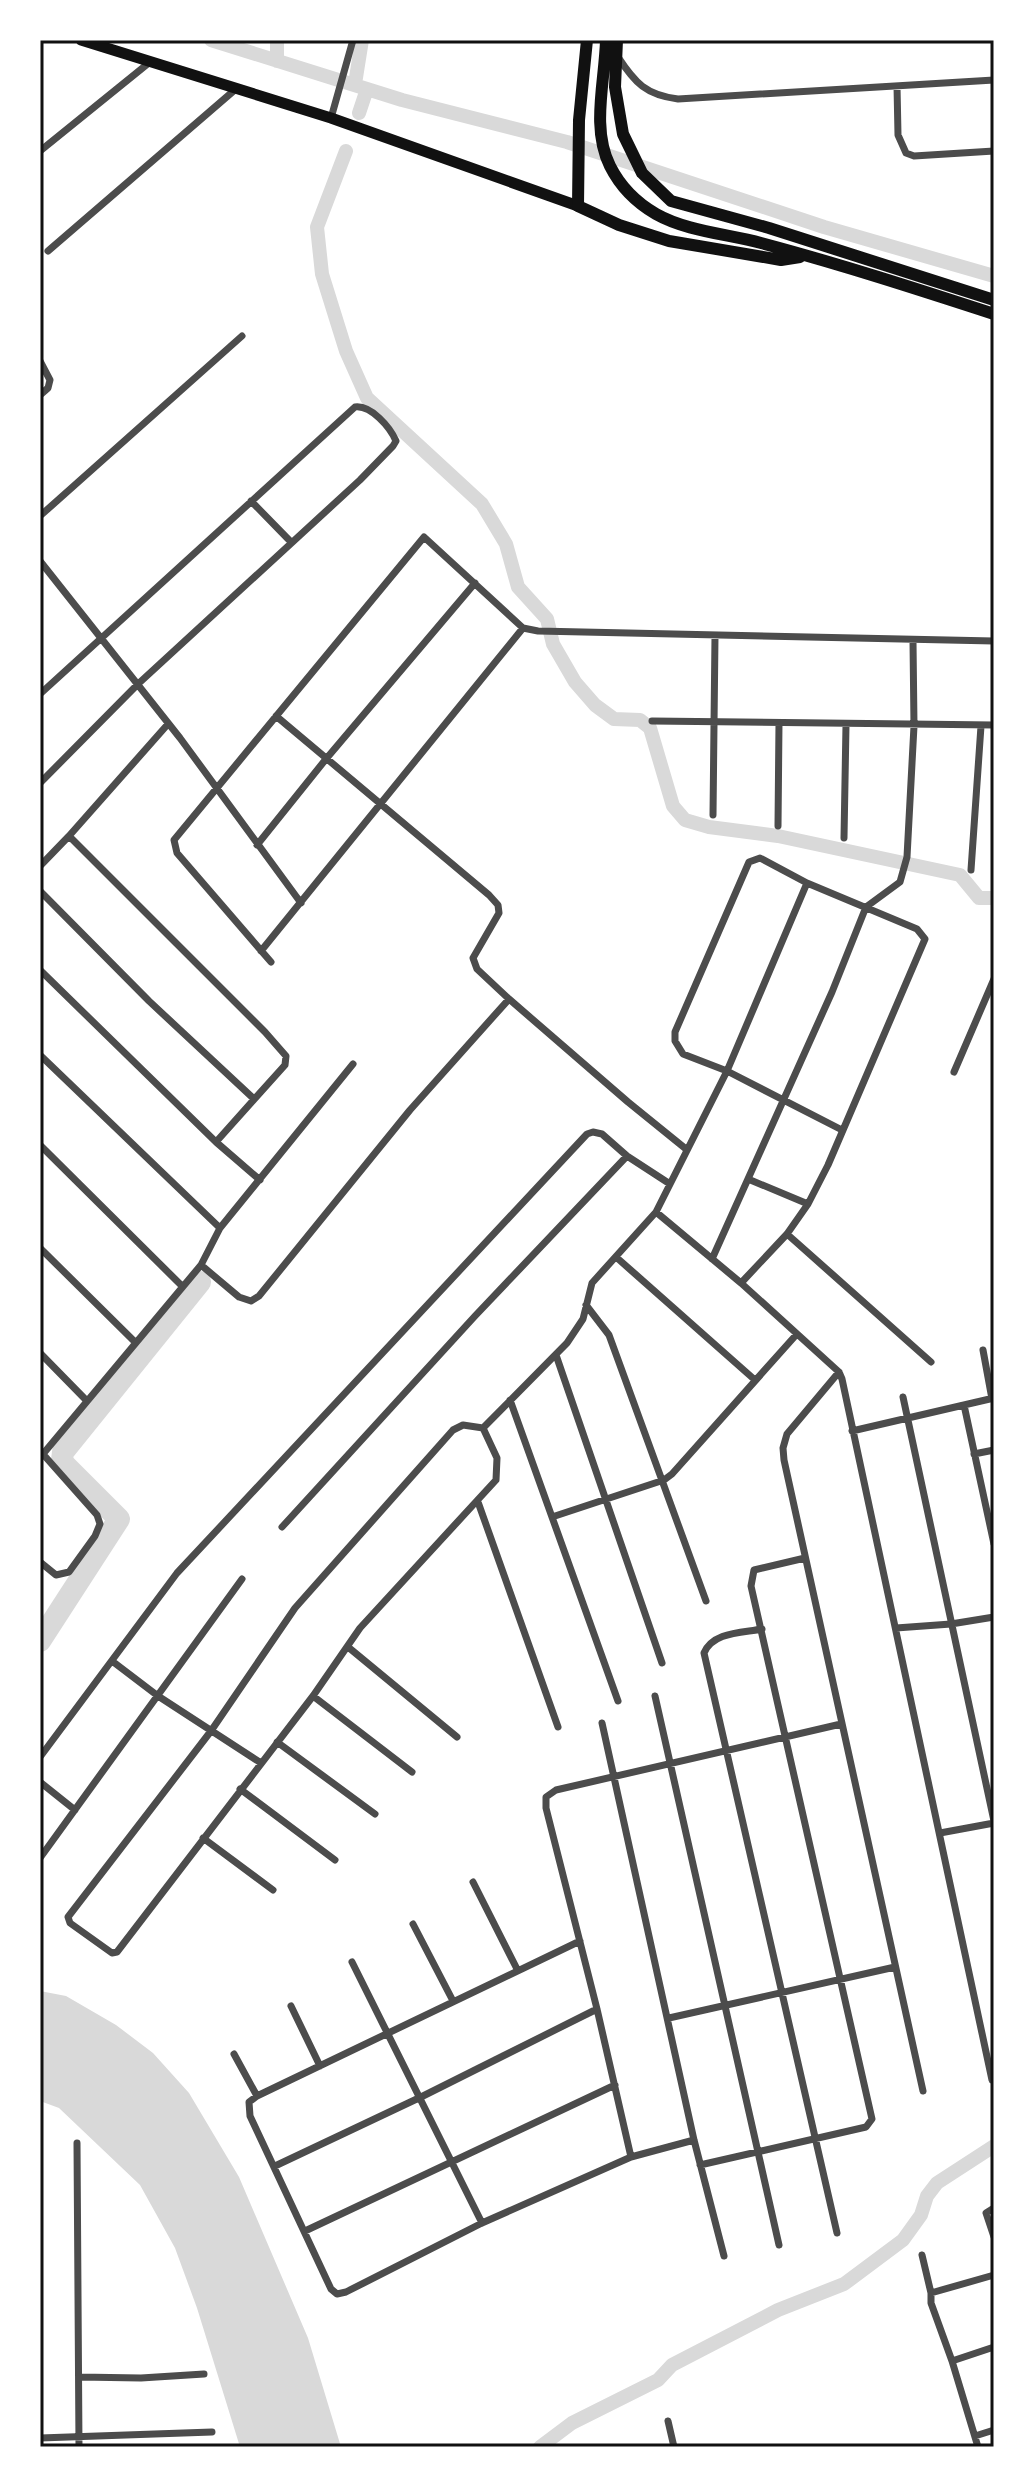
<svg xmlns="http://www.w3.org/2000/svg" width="1034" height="2487" viewBox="0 0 1034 2487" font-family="'Space Grotesk',sans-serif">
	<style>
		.water { fill: #d9d9d9 }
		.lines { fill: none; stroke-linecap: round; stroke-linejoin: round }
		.canal { stroke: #d9d9d9; stroke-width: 14 }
		.river { stroke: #d9d9d9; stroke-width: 22 }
		.minor { stroke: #4c4c4c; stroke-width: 7 }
		.primary { stroke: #111; stroke-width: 11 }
		.trunk { stroke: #111; stroke-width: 12 }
		.neatline { fill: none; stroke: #111; stroke-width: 3 }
	</style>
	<rect width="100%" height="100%" fill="#fff"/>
	<path class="water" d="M 40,1991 L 66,1996 L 116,2025 L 153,2053 L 189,2093 L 239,2177 L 308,2338 L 341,2447 L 240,2447 L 197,2308 L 175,2248 L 140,2185 L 59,2108 L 40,2101 Z"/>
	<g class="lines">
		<path class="canal" d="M 211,40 L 402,100 L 567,142 L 824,227 L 994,276
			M 277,40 L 277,61
			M 355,84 L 362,40
			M 359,113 L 367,89
			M 346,151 L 317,227 L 322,274 L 346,351 L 367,398 L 482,504 L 506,544 L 518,587 L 547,619 L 553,644 L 575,682 L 595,705 L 614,719 L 640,720 L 650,728 L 673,806 L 685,820 L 709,827 L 778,836 L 960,875 L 979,898 L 994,898
			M 540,2447 L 572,2423 L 658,2380 L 672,2365 L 778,2310 L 844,2284 L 903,2240 L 921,2215 L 927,2196 L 937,2183 L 994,2146"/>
		<path class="river" d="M 40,1641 L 119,1519 L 65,1465 L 62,1460 L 63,1452 L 200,1282"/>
		<path class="minor" d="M 618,57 C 635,83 646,95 678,99 L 994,80
			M 897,86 L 898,135 L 906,153 L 914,156 L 994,151
			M 331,118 L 353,40
			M 40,151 L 150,62
			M 48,251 L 237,88
			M 40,361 L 50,380 L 48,388 L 40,395
			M 251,501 L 291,542
			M 40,516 L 242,336
			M 40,561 L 180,738 L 301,903
			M 40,694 L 355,407 C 371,405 390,427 396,441 L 393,446 L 360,480 L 138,684 L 40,783
			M 276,716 L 489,895 L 498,905 L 499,913 L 473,958 L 477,969 L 509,999
			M 652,721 L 994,725
			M 713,815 L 715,636
			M 778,826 L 779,723
			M 69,836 L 168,724
			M 844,838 L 846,725
			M 257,845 L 326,759 L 475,583
			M 40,866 L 69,836 L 265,1032 L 286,1056 L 285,1065 L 216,1142
			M 971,870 L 981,726
			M 40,891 L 149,1001 L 254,1099
			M 261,951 L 523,628
			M 271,962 L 177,853 L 174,840 L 424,537 L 523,628 L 538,631 L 994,641
			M 40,970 L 216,1142 L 260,1180
			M 40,1055 L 220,1228 L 353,1064
			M 954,1072 L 994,979
			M 40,1145 L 182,1286
			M 748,1179 L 808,1204
			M 656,1212 L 741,1283 L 839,1372 L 842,1379 L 992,2080
			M 220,1228 L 201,1265 L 239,1297 L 251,1301 L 259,1296 L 410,1110 L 509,999 L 628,1102 L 686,1149
			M 787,1234 L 931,1362
			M 40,1248 L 135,1342
			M 616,1257 L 755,1380
			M 712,1259 L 832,992 L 866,907 L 900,882 L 907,857 L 914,726 L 913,641
			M 741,1283 L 787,1234 L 808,1204 L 828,1165 L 925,939 L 917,929 L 807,883 L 760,858 L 749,862 L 675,1032 L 675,1041 L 683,1054 L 727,1071 L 842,1130
			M 586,1305 L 609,1335 L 706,1601
			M 983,1350 L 992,1399
			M 40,1353 L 86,1400
			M 556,1355 L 662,1663
			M 839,1372 L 787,1434 L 783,1448 L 784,1460 L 923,2091
			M 903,1397 L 994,1821
			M 510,1400 L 618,1701
			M 964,1405 L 994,1544
			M 483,1428 L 497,1458 L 496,1480 L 360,1628 L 313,1696 L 117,1952 L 112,1953 L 70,1923 L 68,1917 L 211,1731 L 295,1608 L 453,1430 L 463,1425 L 483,1428 L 567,1343 L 583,1319 L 592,1283 L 656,1212 L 727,1071 L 807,883
			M 852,1431 L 994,1398
			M 43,1454 L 201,1265
			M 974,1454 L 994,1450
			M 478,1502 L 558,1727
			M 552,1517 L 664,1480 L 672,1474 L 796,1335
			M 282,1527 L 475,1316 L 627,1156
			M 40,1562 L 56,1575 L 69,1572 L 95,1536 L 100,1524 L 97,1515 L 42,1453
			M 896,1628 L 951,1624 L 994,1617
			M 762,1629 C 741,1633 713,1632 704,1653 L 837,2233
			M 348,1647 L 457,1737
			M 112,1661 L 158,1696 L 261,1763
			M 313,1696 L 412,1772
			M 655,1696 L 779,2245
			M 602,1723 L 694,2140 L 724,2256
			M 277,1742 L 375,1814
			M 40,1757 L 177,1573 L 587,1134 L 593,1132 L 602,1134 L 627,1156 L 670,1184
			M 40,1782 L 75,1810
			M 240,1789 L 335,1860
			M 940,1833 L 994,1823
			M 203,1838 L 273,1890
			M 40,1858 L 242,1579
			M 473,1882 L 517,1969
			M 413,1924 L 453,2001
			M 580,1941 L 257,2096 L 249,2102 L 250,2116 L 331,2289 L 337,2294 L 346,2292 L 482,2223 L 631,2157 L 694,2140
			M 352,1962 L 482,2223
			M 291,2006 L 320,2066
			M 669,2018 L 895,1967
			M 234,2054 L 257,2096
			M 77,2143 L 79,2447
			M 631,2157 L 597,2009 L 546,1808 L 546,1797 L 556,1790 L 841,1724
			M 700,2165 L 866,2127 L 872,2119 L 751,1586 L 754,1570 L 805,1558
			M 275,2166 L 421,2097 L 597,2009
			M 994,2208 L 986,2213 L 994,2237
			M 305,2231 L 615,2085
			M 922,2255 L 931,2293
			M 952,2361 L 931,2303 L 931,2293 L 994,2275
			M 79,2377 L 141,2378 L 204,2374
			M 668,2421 L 674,2447
			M 975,2436 L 994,2430
			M 40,2438 L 212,2432
			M 978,2447 L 952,2361 L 994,2347"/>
		<path class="primary" d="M 81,40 L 331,118 L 578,206"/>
		<path class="trunk" d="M 587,40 L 579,120 L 578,206 L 619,225 L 669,241 L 781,260 L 800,257
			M 606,40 C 605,81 591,128 610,166 C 620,186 637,203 656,214 C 686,231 727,234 761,243 C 840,264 917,289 994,314
			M 617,40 L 615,87 L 623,134 L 642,173 L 671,201 L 769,228 L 994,300"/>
	</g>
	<rect width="1034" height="2487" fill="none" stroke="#ffffff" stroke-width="84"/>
	<rect x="42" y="42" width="950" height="2403" class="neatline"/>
</svg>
